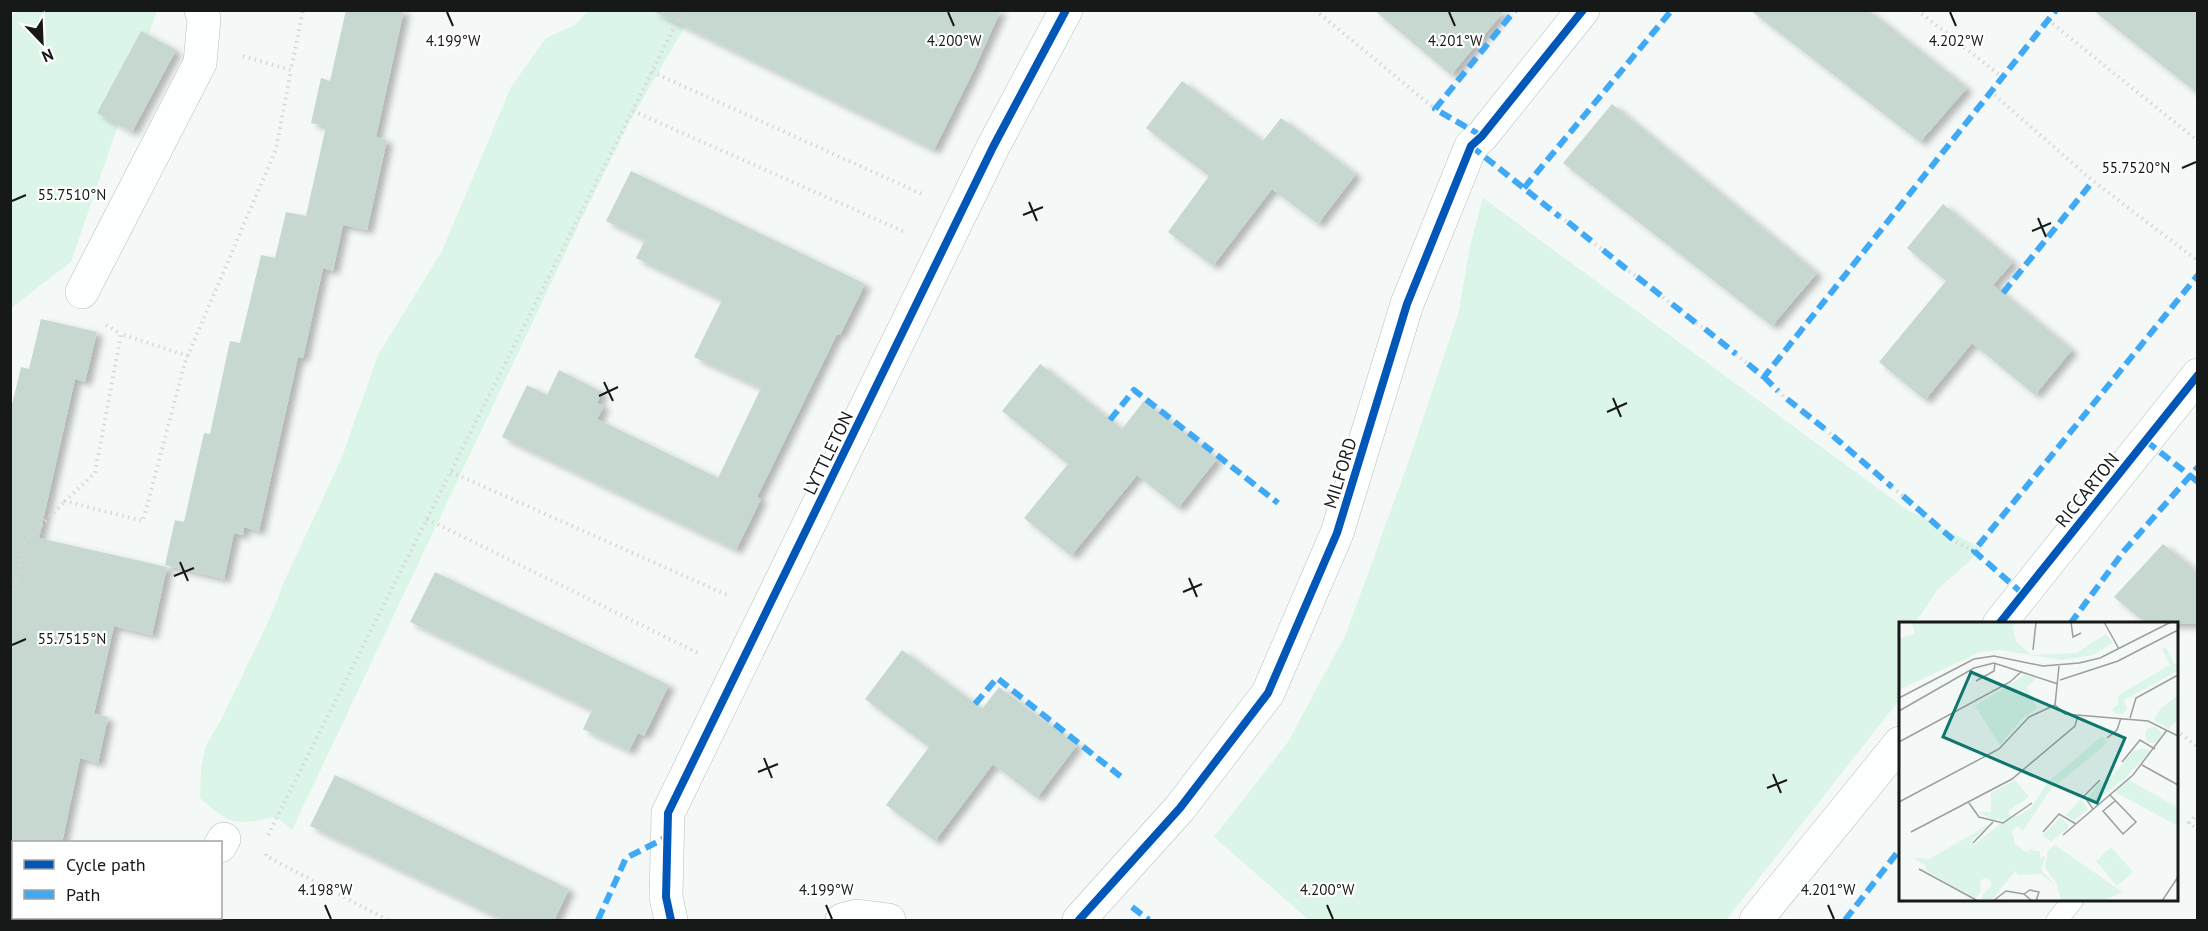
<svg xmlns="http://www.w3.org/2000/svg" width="2208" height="931" viewBox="0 0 2208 931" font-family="'PT Sans',sans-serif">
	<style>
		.green { fill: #dbf5e8 }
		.building { fill: #c7d8d0; filter: url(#shadow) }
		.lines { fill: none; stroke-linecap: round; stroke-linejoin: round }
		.service-casing { stroke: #bbbebc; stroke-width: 22 }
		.minor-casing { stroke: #bbbebc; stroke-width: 34 }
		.path { stroke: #d7d8d7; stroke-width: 4; stroke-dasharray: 1.5 4.5; stroke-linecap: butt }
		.service { stroke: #fdfefe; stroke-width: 21 }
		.minor { stroke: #fdfefe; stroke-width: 33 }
		.quiet { stroke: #3fa9f5; stroke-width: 6; stroke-dasharray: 12 6; stroke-linecap: butt }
		.cycleway-casing { stroke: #fff; stroke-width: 11 }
		.cycleway { stroke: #0057b8; stroke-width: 8 }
		.ticks { fill: none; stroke: #161917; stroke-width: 2 }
		.labels { text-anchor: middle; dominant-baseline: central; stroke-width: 4.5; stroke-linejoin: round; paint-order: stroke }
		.street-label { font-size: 18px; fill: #161917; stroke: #fff }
		.inset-road { fill: none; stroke: #9b9f9d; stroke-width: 1.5 }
		.view { fill: #0f766e; fill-opacity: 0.15; stroke: #0f766e; stroke-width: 3 }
		.inset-edge { fill: none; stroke: #161917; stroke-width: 3 }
		.ticks-label { font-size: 15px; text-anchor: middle; fill: #161917; stroke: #fff; stroke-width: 4.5; stroke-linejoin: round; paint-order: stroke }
	</style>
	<defs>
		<filter id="shadow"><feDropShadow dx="6" dy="4" stdDeviation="3" flood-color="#0004"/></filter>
	</defs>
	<rect width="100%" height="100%" fill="#f4f8f6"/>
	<path class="green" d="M 17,11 L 157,11 L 71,262 L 11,308 L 10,18 Z
		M 588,11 L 694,11 L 632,117 L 579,224 L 292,830 L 276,817 C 236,825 231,826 200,798 L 201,770 L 205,747 L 221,720 L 270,618 L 284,582 L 342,457 L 378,355 L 442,251 L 511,87 L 546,38 L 575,25 Z
		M 1483,198 L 1906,509 L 1983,549 L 1938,589 L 1915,623 L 1900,624 L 1900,699 L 1726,920 L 1309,920 L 1214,837 L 1288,742 L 1346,634 L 1408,463 L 1459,311 L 1470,246 Z"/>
	<path class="building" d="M 346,10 L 404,10 L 376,137 L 387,140 L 367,230 L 343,225 L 333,271 L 323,268 L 303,358 L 298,357 L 259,531 L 244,527 L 243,535 L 234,533 L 224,579 L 165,565 L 175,520 L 184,522 L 204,433 L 210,434 L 230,341 L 240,343 L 261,255 L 275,258 L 286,212 L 306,216 L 326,126 L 311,123 L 321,78 L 330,81 Z
		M 651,10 L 1001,10 L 973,72 L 934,150 Z
		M 1374,10 L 1505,10 L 1451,75 Z
		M 1750,10 L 1868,10 L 1967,88 L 1920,142 Z
		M 2093,10 L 2198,10 L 2198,94 Z
		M 141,31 L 176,50 L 132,132 L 97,113 Z
		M 1182,81 L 1263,141 L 1281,118 L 1356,174 L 1318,224 L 1272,189 L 1213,266 L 1168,232 L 1209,176 L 1146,128 Z
		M 1612,104 L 1817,273 L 1772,326 L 1563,163 Z
		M 631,171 L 865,284 L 840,335 L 837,334 L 757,497 L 761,499 L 736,550 L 502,437 L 527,385 L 547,395 L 559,370 L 602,392 L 597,403 L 604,406 L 597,419 L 718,478 L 761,388 L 694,357 L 722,300 L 636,258 L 645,240 L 606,221 Z
		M 1943,204 L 2013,262 L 1993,285 L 2072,350 L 2035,395 L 1972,343 L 1925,400 L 1879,362 L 1946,281 L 1907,248 Z
		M 41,319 L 97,332 L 85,382 L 75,379 L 39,538 L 167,567 L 152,635 L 114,626 L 94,714 L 108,717 L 98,763 L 80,758 L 62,843 L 10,843 L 10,413 L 21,367 L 29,369 Z
		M 1040,364 L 1122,429 L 1144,401 L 1217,459 L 1178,508 L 1137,475 L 1071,556 L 1024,518 L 1068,464 L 1002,411 Z
		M 2163,544 L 2198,572 L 2198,624 L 2147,624 L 2114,597 Z
		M 435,572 L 669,685 L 644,736 L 638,733 L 629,751 L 583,729 L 592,710 L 410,622 Z
		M 902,650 L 982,709 L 999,687 L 1077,745 L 1037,798 L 993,764 L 935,841 L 886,805 L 929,747 L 865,699 Z
		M 335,775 L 569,889 L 554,921 L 506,921 L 310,826 Z"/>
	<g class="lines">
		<g class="service-casing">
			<path id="service" d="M 2057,920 L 2073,900"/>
		</g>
		<g class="minor-casing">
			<path id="minor" d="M 82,292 L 200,63 L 204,19 L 201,10
				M 1999,624 L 2198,375
				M 220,846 L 224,839
				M 179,920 L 181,918
				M 671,920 L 666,897 L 668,813 L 993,147 L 1066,10
				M 842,920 L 857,916 L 889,920
				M 1079,920 L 1180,808 L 1268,693 L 1337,533 L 1407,304 L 1471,146 L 1482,136 L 1583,10
				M 1756,920 L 1900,743"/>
		</g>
		<path class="path" d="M 1315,10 L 1435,109
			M 1917,10 L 2002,77
			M 2048,20 L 2198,141
			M 243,56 L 291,70 L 303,10
			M 652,72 L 922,194
			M 1990,91 L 2093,181 L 2198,261
			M 633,111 L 905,232
			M 1560,217 L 1568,222
			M 1595,244 L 1603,250
			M 1629,271 L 1637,277
			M 1663,297 L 1672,304
			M 1696,323 L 1705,329
			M 106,325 L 121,334
			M 1736,354 L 1748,364
			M 188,356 L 121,334 L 95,473 L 65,501 L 143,521 L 185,362 L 276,149 L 291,70
			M 1778,391 L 1787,399
			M 1825,429 L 1833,436
			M 451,472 L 727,595
			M 1892,487 L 1903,496
			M 427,519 L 698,653
			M 1956,542 L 1974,551
			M 10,593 L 13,593 L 25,543 L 65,501
			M 2176,730 L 2198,747
			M 2198,813 L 2189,823 L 2198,830
			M 268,835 L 683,10
			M 266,854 L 266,856 L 388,920"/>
		<use href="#service" class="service"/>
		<use href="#minor" class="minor"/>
		<path class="quiet" d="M 1482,136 L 1435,109 L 1515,10
			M 1471,146 L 1560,217
			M 1524,188 L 1672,10
			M 1568,222 L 1595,244
			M 1603,250 L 1629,271
			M 1637,277 L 1663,297
			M 2003,293 L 2093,181
			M 1672,304 L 1696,323
			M 1705,329 L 1736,354
			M 1748,364 L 1764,377 L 2056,10
			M 1764,377 L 1778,391
			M 1787,399 L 1825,429
			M 1110,420 L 1134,390 L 1278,503
			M 1833,436 L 1892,487
			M 2146,441 L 2198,482
			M 1903,496 L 1956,542
			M 2023,594 L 1974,551 L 2198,275
			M 2070,624 L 2124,551 L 2198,467
			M 975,704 L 997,678 L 1125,780
			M 1132,907 L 1149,920
			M 598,920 L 626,858 L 667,837
			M 1845,920 L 1900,849"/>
		<g class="cycleway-casing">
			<path id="cycleway" d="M 1999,624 L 2198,375
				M 671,920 L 666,897 L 668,813 L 993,147 L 1066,10
				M 1079,920 L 1180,808 L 1268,693 L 1337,533 L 1407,304 L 1471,146 L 1482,136 L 1583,10"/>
		</g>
		<use href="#cycleway" class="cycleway"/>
	</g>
	<path class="ticks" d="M 447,12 L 453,26M 948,12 L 954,26M 1449,12 L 1455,26M 1950,12 L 1956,26M 2182,168 L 2196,162M 12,201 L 26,195M 1029,202 L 1037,221M 1023,215 L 1043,207M 2038,218 L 2046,237M 2032,231 L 2051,223M 604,382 L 613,401M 599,396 L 618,387M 1613,398 L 1621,417M 1607,412 L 1627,403M 180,562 L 188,581M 174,576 L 194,568M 1189,578 L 1197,597M 1183,592 L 1202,584M 12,645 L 26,639M 764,758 L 772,778M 758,772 L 778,764M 1773,774 L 1781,793M 1767,788 L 1787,780M 325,905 L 331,919M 826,905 L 832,919M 1327,905 L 1333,919M 1828,905 L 1834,919"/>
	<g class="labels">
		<g class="street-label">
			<text transform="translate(828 453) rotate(-64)">LYTTLETON</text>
			<text transform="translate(1340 473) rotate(-73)">MILFORD</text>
			<text transform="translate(2087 490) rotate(-51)">RICCARTON</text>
		</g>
	</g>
	<g transform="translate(1899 622)">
		<rect width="279" height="279" fill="#f4f8f6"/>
		<path d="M 12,0 L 117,0 L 114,6 L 117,19 L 132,33 L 177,31 L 207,12 L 214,21 L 194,33 L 163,38 L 101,28 L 81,30 L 0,68 L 0,17 L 16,11 ZM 267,25 L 275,42 L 279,40 L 279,49 L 225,78 L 228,87 L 224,92 L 215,91 L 213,87 L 220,82 L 218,76 L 223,71 L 271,43 L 263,27 ZM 126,53 L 137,57 L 128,65 L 138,86 L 123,97 L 101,123 L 76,84 ZM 279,73 L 279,97 L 270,107 L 255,98 L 262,86 ZM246 113a8 8 0 1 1 16 0a8 8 0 1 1-16 0ZM 203,114 L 208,119 L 206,123 L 151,168 L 124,209 L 118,204 L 113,209 L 116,222 L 127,230 L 137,226 L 134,229 L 141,229 L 141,236 L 146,234 L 142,248 L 157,264 L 142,252 L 119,253 L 116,249 L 92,279 L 83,279 L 83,273 L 93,263 L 89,256 L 81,258 L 82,270 L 76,276 L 26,248 L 27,244 L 15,236 L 30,237 L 91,202 L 72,219 L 75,223 L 107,197 L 95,198 L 79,190 L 92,190 L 92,171 L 116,158 L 130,175 L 109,189 L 112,194 L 119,194 L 132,186 L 148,161 ZM 244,126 L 252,129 L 228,154 L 194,182 L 187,177 L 201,161 L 210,158 L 234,129 ZM 228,157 L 279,186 L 279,204 L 216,170 ZM 182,177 L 189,187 L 175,199 L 167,193 ZM 162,195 L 170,205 L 152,220 L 144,213 ZM 156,223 L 222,269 L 223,270 L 203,279 L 162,279 L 157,260 L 146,246 L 149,228 ZM 212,225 L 234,250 L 218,264 L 197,239 Z" fill="#dbf5e8"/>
		<path class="inset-road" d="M 172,0 L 174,15 L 182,11M 205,0 L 220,27M 134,28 L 137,0M 160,44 L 156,83 L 166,92 L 249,99 L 279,114M 161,58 L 219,39 L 279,8M 77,59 L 95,49 L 96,41M 0,76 L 75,37 L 95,34 L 144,44 L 180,41 L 201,36 L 272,0M 0,89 L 75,46 L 95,41 L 159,62M 231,96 L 237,76 L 279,53M 208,116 L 218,108 L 222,96M 0,120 L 111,60 L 123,49M 223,140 L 241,118 L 256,127M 243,143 L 279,163M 211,173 L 237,200 L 224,212 L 204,189 L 216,179M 0,180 L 100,127 L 130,95 L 156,83M 70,181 L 80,195 L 104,201 L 133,181M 194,187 L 185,174 L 201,158M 12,210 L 113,157 L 176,104 L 179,93M 144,210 L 160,192 L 177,202M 164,213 L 234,153 L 268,108M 74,221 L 94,200M 20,247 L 79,279M 94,279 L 107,269 L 125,272M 133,279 L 125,272 L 131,268 L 140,270 L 137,279M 263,279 L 279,255"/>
		<path class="view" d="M 72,50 L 226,116 L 198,181 L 44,115 Z"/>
		<rect width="279" height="279" class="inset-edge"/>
	</g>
	<g class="ticks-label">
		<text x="453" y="46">4.199°W</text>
		<text x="954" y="46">4.200°W</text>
		<text x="1455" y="46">4.201°W</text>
		<text x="1956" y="46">4.202°W</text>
		<text x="2136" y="173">55.7520°N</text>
		<text x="72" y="200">55.7510°N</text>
		<text x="72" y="644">55.7515°N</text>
		<text x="325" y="895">4.198°W</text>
		<text x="826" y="895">4.199°W</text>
		<text x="1327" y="895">4.200°W</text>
		<text x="1828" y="895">4.201°W</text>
	</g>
	<rect width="2208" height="931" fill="none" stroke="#161917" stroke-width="24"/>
	<rect x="12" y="841" width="210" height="78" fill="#ffffff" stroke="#a2a3a2" stroke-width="1.5"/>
	<rect x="24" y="860" width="30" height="9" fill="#0057b8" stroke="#a2a3a2" stroke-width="1.5"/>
	<text x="66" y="871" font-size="18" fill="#161917">Cycle path</text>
	<rect x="24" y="890" width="30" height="9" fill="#3fa9f5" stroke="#a2a3a2" stroke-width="1.5"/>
	<text x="66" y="901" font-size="18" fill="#161917">Path</text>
	<g transform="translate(42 42) rotate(157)" stroke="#ffffff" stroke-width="4.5" paint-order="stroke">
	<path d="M0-4.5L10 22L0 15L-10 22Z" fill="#161917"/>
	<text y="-9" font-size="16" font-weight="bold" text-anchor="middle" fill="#161917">N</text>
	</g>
</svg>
